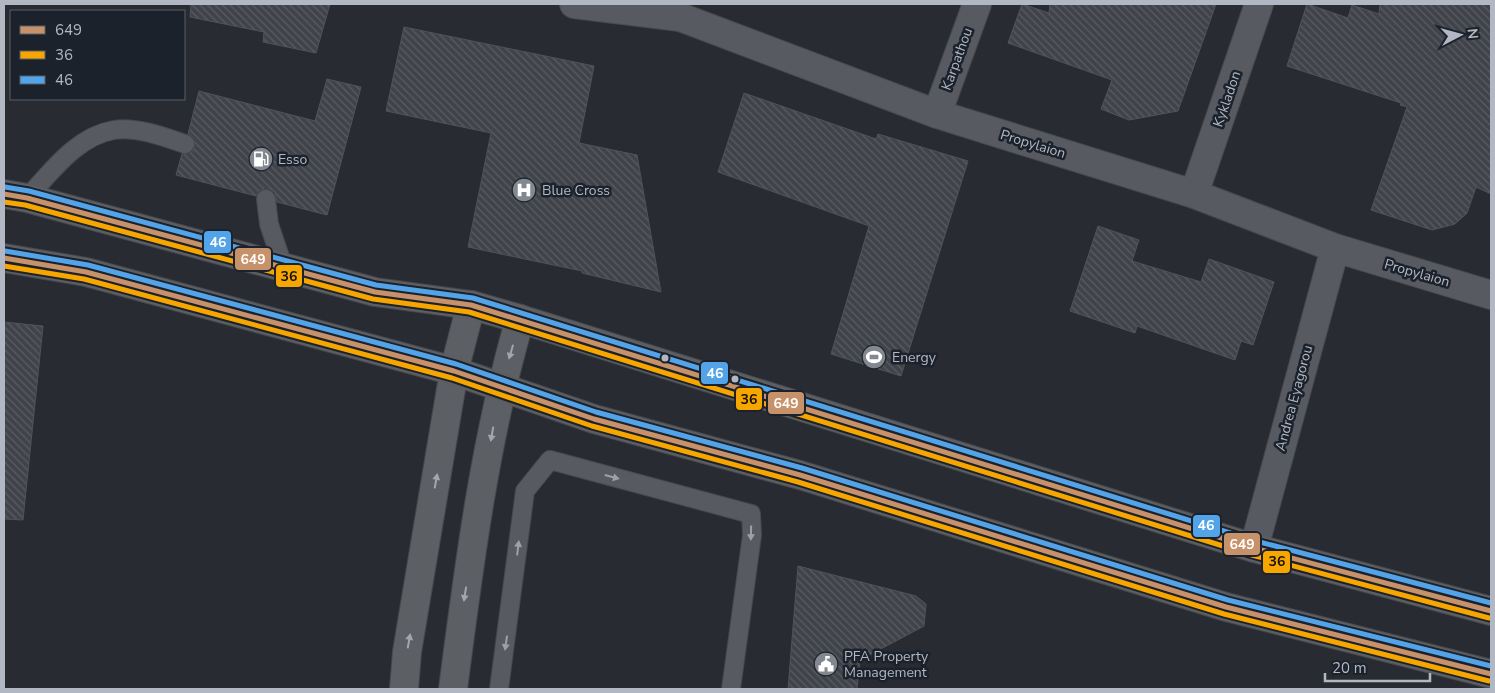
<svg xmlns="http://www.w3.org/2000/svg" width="1495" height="693" viewBox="0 0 1495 693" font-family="'Nunito Sans',sans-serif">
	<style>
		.building { fill: url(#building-back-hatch); stroke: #4f535a }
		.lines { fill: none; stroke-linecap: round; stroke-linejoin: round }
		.lane-casing { stroke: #46484d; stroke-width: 20 }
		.street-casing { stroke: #46484d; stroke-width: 30 }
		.secondary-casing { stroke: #46484d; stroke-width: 30 }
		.highway-casing { stroke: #44484e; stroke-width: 30 }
		.lane { stroke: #575a61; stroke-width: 18 }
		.street { stroke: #575a61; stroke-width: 28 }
		.secondary { stroke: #5c5f64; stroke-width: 28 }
		.highway { stroke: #5c5e61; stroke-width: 28 }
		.bus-1-casing { stroke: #1c222c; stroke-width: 9 }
		.bus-2-casing { stroke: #1c222c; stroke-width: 9 }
		.bus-3-casing { stroke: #1c222c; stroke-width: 9 }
		.bus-1 { stroke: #c7916a; stroke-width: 5 }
		.bus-2 { stroke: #f7a600; stroke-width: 5 }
		.bus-3 { stroke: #53a3e8; stroke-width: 5 }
		.oneway { fill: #a1a6b0 }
		.oneway2 { fill: #9ba0aa }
		.bus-dot { fill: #b2b8c3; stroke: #1c222c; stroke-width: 2 }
		.labels { text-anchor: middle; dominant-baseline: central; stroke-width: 5; stroke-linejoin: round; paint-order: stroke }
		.street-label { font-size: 14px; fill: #b2b8c3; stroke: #1c222c }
		.poi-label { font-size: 14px; fill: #b2b8c3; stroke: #1c222c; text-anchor: start }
		.line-badge { stroke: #1c222c; stroke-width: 2 }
		.badge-label { font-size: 14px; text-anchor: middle; font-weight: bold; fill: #fff }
		.pale-badge-label { font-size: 14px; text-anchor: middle; font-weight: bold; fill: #111 }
	</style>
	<defs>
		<pattern id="building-back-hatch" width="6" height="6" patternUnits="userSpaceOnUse" patternTransform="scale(1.25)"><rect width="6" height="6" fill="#404349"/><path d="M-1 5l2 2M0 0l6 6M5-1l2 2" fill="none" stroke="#595c62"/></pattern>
	</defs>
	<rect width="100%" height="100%" fill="#282c32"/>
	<path class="building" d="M 191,4 L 330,4 L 316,53 L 263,42 L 264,32 L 190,17 Z
		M 1022,4 L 1049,13 L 1050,4 L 1216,4 L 1178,111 L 1129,120 L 1101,109 L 1112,80 L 1008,43 Z
		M 1307,4 L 1348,18 L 1352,5 L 1379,14 L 1380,4 L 1491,4 L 1491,194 L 1476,187 L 1467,213 L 1455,224 L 1432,230 L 1371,210 L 1407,107 L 1400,105 L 1401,103 L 1287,66 Z
		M 404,27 L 594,66 L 579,143 L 637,155 L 661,292 L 582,273 L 582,271 L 468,247 L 491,133 L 386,111 Z
		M 327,79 L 361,87 L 327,215 L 277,202 L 275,193 L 270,189 L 260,190 L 256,196 L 176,175 L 182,154 L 192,152 L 195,147 L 193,137 L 188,134 L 199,91 L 315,121 Z
		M 744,93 L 876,139 L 878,134 L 968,161 L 901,376 L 831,354 L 869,226 L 718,172 Z
		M 1098,226 L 1139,240 L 1132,261 L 1201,282 L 1209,259 L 1274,282 L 1253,345 L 1241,341 L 1235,360 L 1137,326 L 1135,333 L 1070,311 Z
		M 4,322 L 43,326 L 23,520 L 4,519 Z
		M 798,566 L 916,596 L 926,604 L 924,626 L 860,660 L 857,689 L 788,689 Z"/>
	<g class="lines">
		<g class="lane-casing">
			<path id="lane" d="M 27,198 C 51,172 77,136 114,130 C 135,126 165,137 185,144
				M 266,199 L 269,224 L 283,266
				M 499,689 L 525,491 L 550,460 L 751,514 L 752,535 L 731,689"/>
		</g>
		<g class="street-casing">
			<path id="street" d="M 574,4 L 680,17 L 937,114 L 1194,194 L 1335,248 L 1491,295
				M 937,114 L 977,4
				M 1194,194 L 1259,4
				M 1254,548 L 1335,248"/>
		</g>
		<g class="secondary-casing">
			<path id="secondary" d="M 404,689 L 407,652 L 454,371 L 471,305
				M 453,689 C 469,565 485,439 520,319"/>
		</g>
		<g class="highway-casing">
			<path id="highway" d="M 4,194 L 27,198 L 375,292 L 471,305 L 520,319 L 1254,548 L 1491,611
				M 4,258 L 86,272 L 454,371 L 594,419 L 800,475 L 1226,607 L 1491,674"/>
		</g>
		<use href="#lane" class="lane"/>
		<use href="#street" class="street"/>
		<use href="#secondary" class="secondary"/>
		<use href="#highway" class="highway"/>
		<g class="bus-1-casing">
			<path id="bus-1" d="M 4,194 L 27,198 L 375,292 L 471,305 L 1254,548 L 1491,611
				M 4,258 L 86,272 L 454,371 L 594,419 L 800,475 L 1226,607 L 1491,674"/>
		</g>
		<g class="bus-2-casing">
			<path id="bus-2" d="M 4,202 L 25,205 L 373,299 L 469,312 L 1252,555 L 1489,618
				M 4,266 L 84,279 L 452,378 L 592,426 L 798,482 L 1224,614 L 1489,681"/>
		</g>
		<g class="bus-3-casing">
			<path id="bus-3" d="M 5,187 L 29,191 L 376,285 L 473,298 L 1256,541 L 1491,603
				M 5,251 L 88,265 L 456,364 L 596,412 L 802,468 L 1228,600 L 1491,666"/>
		</g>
		<use href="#bus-1" class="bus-1"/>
		<use href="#bus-2" class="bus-2"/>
		<use href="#bus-3" class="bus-3"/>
	</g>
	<defs><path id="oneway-solid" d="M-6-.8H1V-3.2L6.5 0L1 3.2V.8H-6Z" transform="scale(1.25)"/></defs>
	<g class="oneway">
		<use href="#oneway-solid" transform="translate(511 352) rotate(106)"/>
		<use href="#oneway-solid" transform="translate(492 434) rotate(100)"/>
		<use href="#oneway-solid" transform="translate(436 481) rotate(-80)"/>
		<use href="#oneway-solid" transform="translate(465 594) rotate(99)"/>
		<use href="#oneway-solid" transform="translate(409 641) rotate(-80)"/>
	</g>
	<g class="oneway2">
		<use href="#oneway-solid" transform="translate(612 477) rotate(15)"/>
		<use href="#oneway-solid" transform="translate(751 533) rotate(91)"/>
		<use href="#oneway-solid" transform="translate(518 548) rotate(-83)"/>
		<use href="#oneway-solid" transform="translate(506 643) rotate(98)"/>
	</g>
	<defs>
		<g id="fuel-disc" transform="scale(1.25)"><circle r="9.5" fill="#828790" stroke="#1c222c"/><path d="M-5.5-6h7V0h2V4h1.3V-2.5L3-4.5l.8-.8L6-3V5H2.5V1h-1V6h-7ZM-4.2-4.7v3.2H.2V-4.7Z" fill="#fff"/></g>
		<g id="hospital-disc" transform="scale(1.25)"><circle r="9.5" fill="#828790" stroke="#1c222c"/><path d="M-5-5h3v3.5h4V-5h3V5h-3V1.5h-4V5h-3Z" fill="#fff"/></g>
		<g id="stadium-disc" transform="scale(1.25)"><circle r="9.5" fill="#828790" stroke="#1c222c"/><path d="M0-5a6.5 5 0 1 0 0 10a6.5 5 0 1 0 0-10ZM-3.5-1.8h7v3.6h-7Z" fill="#fff"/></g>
		<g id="civic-disc" transform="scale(1.25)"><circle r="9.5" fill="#828790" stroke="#1c222c"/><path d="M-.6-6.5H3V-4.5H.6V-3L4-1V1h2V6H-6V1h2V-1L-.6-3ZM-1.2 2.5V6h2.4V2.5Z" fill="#fff"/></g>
	</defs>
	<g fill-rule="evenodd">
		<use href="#fuel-disc" x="261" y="159"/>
		<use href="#hospital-disc" x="524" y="190"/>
		<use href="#stadium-disc" x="874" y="357"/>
		<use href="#civic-disc" x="826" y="664"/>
	</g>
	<g class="bus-dot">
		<circle cx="665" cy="358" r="4.5"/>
		<circle cx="735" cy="379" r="4.5"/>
	</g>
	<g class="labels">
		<g class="street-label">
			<text transform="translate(957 59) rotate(-70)">Karpathou</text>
			<text transform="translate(1227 99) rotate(-71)">Kykladon</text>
			<text transform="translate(1033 144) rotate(17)">Propylaion</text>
			<text transform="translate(1417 273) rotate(16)">Propylaion</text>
			<text transform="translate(1294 398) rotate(-75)">Andrea Eyagorou</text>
		</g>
		<g class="poi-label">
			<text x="278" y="159">Esso</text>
			<text x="542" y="190">Blue Cross</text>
			<text x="892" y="357">Energy</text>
			<text x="844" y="656">PFA Property<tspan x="844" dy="16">Management</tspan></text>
		</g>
	</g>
	<g class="line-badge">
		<rect x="203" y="230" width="29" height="24" rx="5" fill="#53a3e8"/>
		<rect x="234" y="247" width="38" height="24" rx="5" fill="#c7916a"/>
		<rect x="275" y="264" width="28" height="24" rx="5" fill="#f7a600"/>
		<rect x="700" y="361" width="29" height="24" rx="5" fill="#53a3e8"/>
		<rect x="735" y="387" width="28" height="24" rx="5" fill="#f7a600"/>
		<rect x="767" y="391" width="38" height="24" rx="5" fill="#c7916a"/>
		<rect x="1192" y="514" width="29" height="24" rx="5" fill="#53a3e8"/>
		<rect x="1223" y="532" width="38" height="24" rx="5" fill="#c7916a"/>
		<rect x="1262" y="550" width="29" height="24" rx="5" fill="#f7a600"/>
	</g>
	<g class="badge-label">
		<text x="218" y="247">46</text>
		<text x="253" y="264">649</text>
		<text x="715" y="378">46</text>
		<text x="786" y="408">649</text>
		<text x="1206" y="530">46</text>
		<text x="1242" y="549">649</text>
	</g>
	<g class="pale-badge-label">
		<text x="289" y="281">36</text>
		<text x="749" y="404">36</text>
		<text x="1277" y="566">36</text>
	</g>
	<rect width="1495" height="693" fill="none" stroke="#b2b8c3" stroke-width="10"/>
	<rect x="10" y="10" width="175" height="90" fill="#1c222c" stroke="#585e68"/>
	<rect x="20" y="26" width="25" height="8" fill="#c7916a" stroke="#585e68"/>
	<text x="55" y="35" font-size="15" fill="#b2b8c3">649</text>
	<rect x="20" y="51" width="25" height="8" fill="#f7a600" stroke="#585e68"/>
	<text x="55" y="60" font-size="15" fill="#b2b8c3">36</text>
	<rect x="20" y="76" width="25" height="8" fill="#53a3e8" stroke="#585e68"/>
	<text x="55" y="85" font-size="15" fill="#b2b8c3">46</text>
	<g transform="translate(1460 35) rotate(84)" stroke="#1c222c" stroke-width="4" paint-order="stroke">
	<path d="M0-4L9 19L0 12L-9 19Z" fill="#b2b8c3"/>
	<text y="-8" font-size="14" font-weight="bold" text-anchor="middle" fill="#b2b8c3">N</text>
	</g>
	<path d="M1325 673v8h105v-8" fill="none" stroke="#b2b8c3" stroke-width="2.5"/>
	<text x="1332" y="673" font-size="15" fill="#b2b8c3" stroke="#1c222c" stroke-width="4" paint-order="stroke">20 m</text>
</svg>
